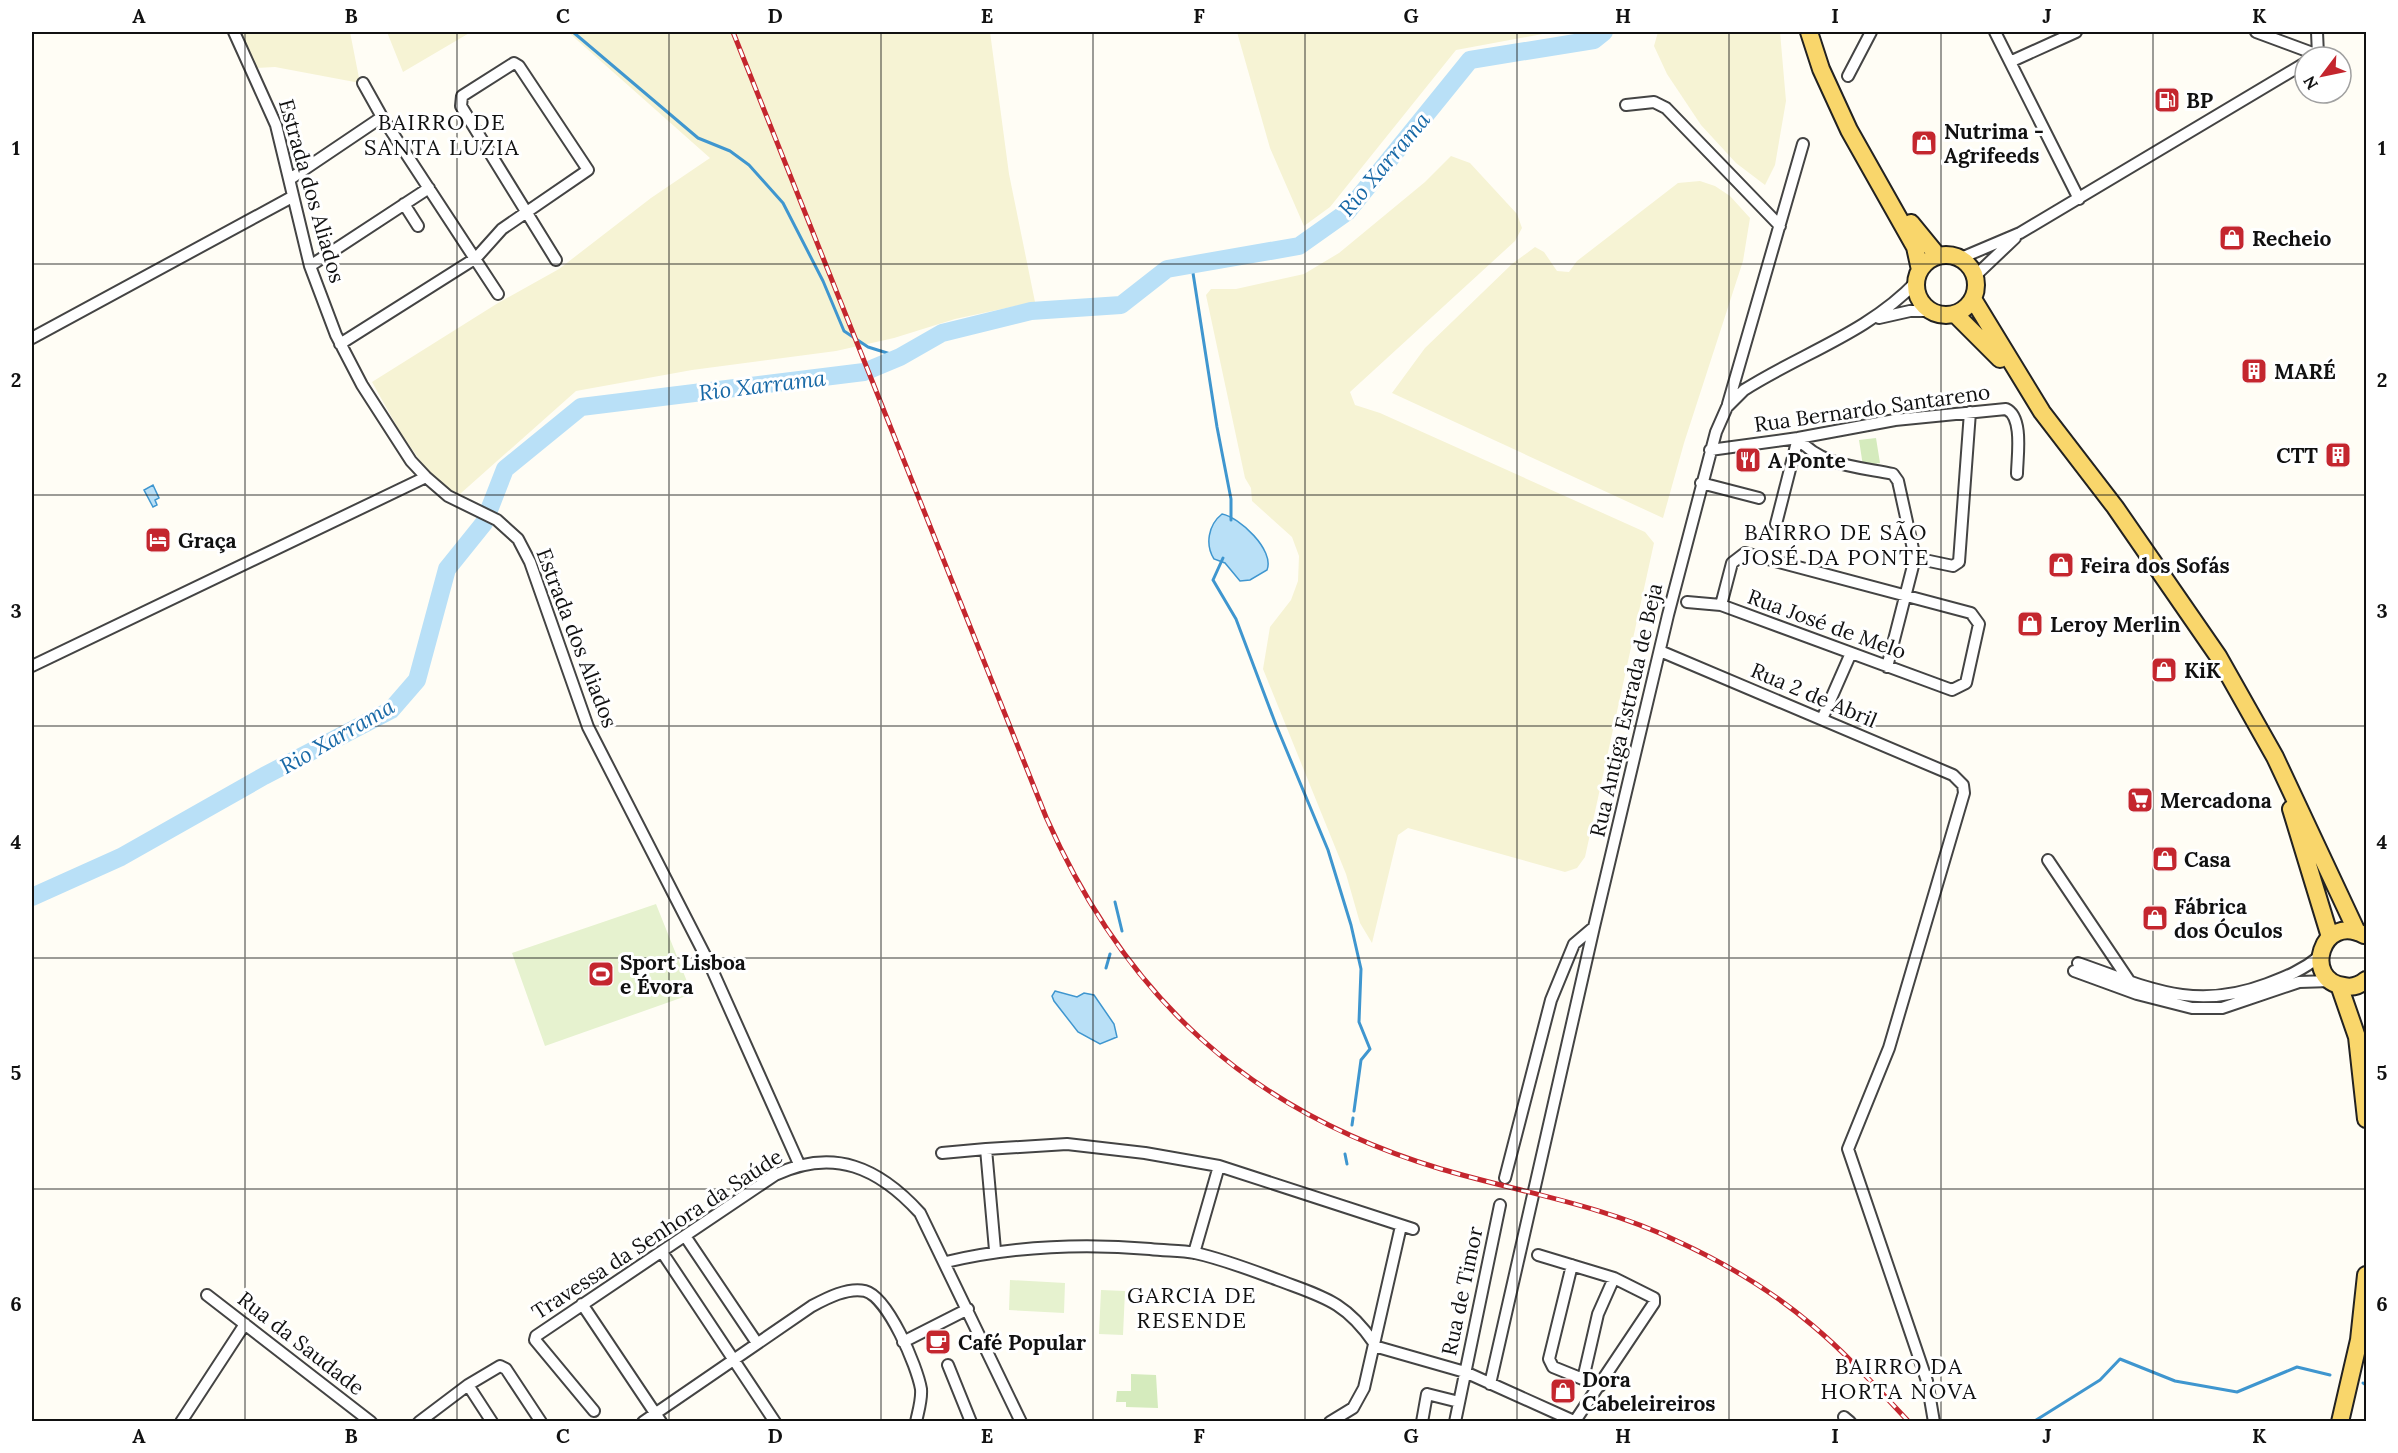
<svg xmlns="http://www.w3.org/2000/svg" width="2398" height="1453" viewBox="0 0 2398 1453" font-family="Lora,serif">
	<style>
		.farmland { fill: #f6f3d4 }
		.green { fill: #d5ebbd }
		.pitch { fill: #e6f2cf }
		.water { fill: #b9e0f7; stroke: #3f96cf; stroke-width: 1.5 }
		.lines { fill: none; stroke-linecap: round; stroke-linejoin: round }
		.stream { stroke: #3f96cf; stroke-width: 3 }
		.river { stroke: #b9e0f7; stroke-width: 18 }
		.street-casing { stroke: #444; stroke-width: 14 }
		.primary-casing { stroke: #222; stroke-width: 20 }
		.street { stroke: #fff; stroke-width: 10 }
		.primary { stroke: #f9d66b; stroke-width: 16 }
		.rail-casing { stroke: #c4262e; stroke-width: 5 }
		.rail { stroke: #fff; stroke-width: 3; stroke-dasharray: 9; stroke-linecap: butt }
		.grid { fill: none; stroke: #111; stroke-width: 1.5; stroke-opacity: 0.55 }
		.labels { text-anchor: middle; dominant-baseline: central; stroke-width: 6; stroke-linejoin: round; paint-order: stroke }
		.poi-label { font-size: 21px; font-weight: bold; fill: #111; stroke: #fff; text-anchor: start }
		.street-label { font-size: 21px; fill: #111; stroke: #fff }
		.neighbourhood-label { font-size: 22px; letter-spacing: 1.5px; fill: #111; stroke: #fff }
		.water-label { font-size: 22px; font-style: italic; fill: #1768a6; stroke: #fff }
		.neatline { fill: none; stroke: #111; stroke-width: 2 }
		.grid-label { font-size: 20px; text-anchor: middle; font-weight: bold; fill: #111 }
	</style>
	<rect width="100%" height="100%" fill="#fffdf5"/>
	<path class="farmland" d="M 237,32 L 350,32 L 360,83 L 275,67 L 256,68 Z
		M 387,32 L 471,32 L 403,72 Z
		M 568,32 L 990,32 L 1009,174 L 1035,302 L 955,319 L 894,338 L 836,351 L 692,370 L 576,391 L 460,494 L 449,489 L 429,473 L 400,432 L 372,382 L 498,303 L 559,269 L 651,198 L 710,158 Z
		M 1237,32 L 1553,32 L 1456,50 L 1330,207 L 1304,226 L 1270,148 Z
		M 1658,32 L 1780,32 L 1786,101 L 1775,165 L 1765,185 L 1736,163 L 1701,125 L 1667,74 L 1654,46 Z
		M 1451,156 L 1470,163 L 1517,214 L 1522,228 L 1515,241 L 1350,392 L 1355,405 L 1380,413 L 1645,532 L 1654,543 L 1585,857 L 1577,868 L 1565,872 L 1408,828 L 1398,835 L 1372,943 L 1360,923 L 1346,874 L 1263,669 L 1270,627 L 1291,600 L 1298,581 L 1299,556 L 1292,537 L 1252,501 L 1251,488 L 1245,478 L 1206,295 L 1211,289 L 1236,289 L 1304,274 L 1339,253 L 1425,182 Z
		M 1700,181 L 1715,186 L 1730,196 L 1750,218 L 1743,261 L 1684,443 L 1663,518 L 1392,393 L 1425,348 L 1512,264 L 1535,247 L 1544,252 L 1557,271 L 1569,272 L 1577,261 L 1678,183 Z"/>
	<path class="green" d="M 1876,438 L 1880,463 L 1863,466 L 1859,440 Z
		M 1131,1374 L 1156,1375 L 1158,1408 L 1126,1407 L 1126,1402 L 1116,1402 L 1117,1391 L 1131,1391 Z"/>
	<path class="pitch" d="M 656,904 L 692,994 L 545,1046 L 512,953 Z
		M 1010,1280 L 1065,1283 L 1064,1313 L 1009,1310 Z
		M 1101,1290 L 1125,1291 L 1123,1335 L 1099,1334 Z"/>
	<path class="water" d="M 153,485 L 159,498 L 155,500 L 157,505 L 153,507 L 144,490 Z
		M 1222,514 C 1239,517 1275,550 1267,570 L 1250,580 L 1240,581 L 1225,563 L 1214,559 C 1205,545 1208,525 1222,514 Z
		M 1055,991 L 1077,997 L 1084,993 L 1094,995 L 1114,1024 L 1117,1037 L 1100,1044 L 1078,1032 L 1054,1001 L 1052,996 Z"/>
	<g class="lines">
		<path class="stream" d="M 573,32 L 698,138 L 730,151 L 749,165 L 783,203 L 823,281 L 844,331 L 868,347 L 900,357
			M 1200,263 L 1193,273 L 1217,427 L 1231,499 L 1231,520
			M 1223,558 L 1213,580 L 1236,619 L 1276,725 L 1328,850 L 1351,925 L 1361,969 L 1359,1022 L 1370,1049 L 1361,1060 L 1354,1111
			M 1115,902 L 1122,931
			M 1106,968 L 1110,954
			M 1352,1125 L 1353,1118
			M 1345,1154 L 1347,1164
			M 2363,1383 L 2366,1385
			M 2033,1422 L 2100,1380 L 2120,1359 L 2175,1381 L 2237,1392 L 2297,1367 L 2330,1375"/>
		<path class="river" d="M 32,897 L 121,857 L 264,776 L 391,710 L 417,680 L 447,569 L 484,523 L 505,469 L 581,407 L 864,372 L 900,357 L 942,333 L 1031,311 L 1121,305 L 1167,269 L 1299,246 L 1347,212 L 1470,60 L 1594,40 L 1604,32"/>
		<g class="street-casing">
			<path id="street" d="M 234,32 L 276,125 L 310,266 L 336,335 L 362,385 L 411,461 L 426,477 L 448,496 L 497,520 L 518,539 L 530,562 L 588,727 L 710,965 L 799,1164
				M 1995,32 L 2079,199
				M 2256,32 L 2318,55 L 2317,32
				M 2012,61 L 2076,32
				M 1848,76 L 1871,32
				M 363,83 L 382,117 L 498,294
				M 1626,105 L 1654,102 L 1666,108 L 1780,226
				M 290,179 L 382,117
				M 404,204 L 418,226
				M 1961,258 L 2020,233 L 2305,63
				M 310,266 L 429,188
				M 1975,276 L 2015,238
				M 1879,318 L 1910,311 L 1932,311
				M 32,338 L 292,197
				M 340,344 L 476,258 L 502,229 L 588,170 L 519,66 L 514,63 L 462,96 L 461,106 L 556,260
				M 1728,404 L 1803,144
				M 1798,438 C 1820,466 1860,467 1893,474 L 1898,481 L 1915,558 L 1887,667
				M 1710,450 L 1798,438 L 1895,420 L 2006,409 C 2024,417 2017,458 2017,474
				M 1701,483 L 1759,498
				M 1776,524 L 1798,438
				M 1915,558 L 1953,566 L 1959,562 L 1970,412
				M 1687,602 L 1721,605 L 1952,690 L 1966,683 L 1979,624 L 1971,613 L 1745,553 L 1732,563 L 1721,605
				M 1660,651 L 1953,775 L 1963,785 L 1964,793 L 1889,1048 L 1848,1149 L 1927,1381 L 1934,1422
				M 32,666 L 426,477
				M 1822,719 L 1851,653
				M 2048,860 L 2130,982
				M 2078,963 C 2147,987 2193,1012 2267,984 C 2286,977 2303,970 2320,956
				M 2074,971 L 2137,994 L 2192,1008 L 2222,1008 L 2299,982 L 2331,981
				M 942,1153 L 986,1149
				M 1505,1178 L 1551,1000 L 1574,944 L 1594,927
				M 685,1236 L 757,1343
				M 995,1250 L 986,1149 L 1067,1144 L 1145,1153 L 1219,1166 L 1413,1229
				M 662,1252 L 775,1422
				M 1194,1253 L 1219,1166
				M 1538,1255 L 1614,1278 L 1654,1298 L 1654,1303 L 1575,1421
				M 946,1262 C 1014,1246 1080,1243 1150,1249 C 1165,1251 1181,1250 1195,1253 C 1223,1259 1251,1270 1278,1280 C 1323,1297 1345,1301 1374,1343
				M 1572,1265 L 1549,1359 L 1553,1367 L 1600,1386
				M 207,1295 L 371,1422
				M 582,1304 L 661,1422
				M 903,1342 L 968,1309
				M 1374,1346 L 1465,1372 L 1576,1422
				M 948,1365 L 971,1422
				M 1583,1379 L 1598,1314 L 1614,1278
				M 1490,1384 L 1594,927 L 1668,615 L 1716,432 L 1727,407 L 1744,390 C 1802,353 1868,333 1917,281
				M 468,1385 L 492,1422
				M 594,1411 L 535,1340 L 536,1336 L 775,1175 C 834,1147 879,1168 920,1213 L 1021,1422
				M 1844,1417 L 1850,1422
				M 181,1422 L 245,1324
				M 419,1422 L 468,1385 L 500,1366 L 506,1369 L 541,1422
				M 643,1422 L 812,1306 C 827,1298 848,1287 865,1291 C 888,1297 917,1366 921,1389 C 922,1400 918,1412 916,1422
				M 1330,1422 L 1353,1408 L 1364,1388 L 1401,1226
				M 1422,1422 L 1427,1394 L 1459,1402
				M 1455,1422 L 1500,1205"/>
		</g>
		<g class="primary-casing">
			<path id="primary" d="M 1809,32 L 1821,69 L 1849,130 L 1915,247 L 1920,270
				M 1911,223 L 1938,256
				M1916 285a30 30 0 1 1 60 0a30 30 0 1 1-60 0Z
				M 1973,299 L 2042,412 L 2115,507 L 2218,656 L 2275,757 L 2357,932
				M 1955,314 L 2000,359
				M 2291,809 L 2330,937
				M 2364,935 C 2321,912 2302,981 2344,986 C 2352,988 2360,985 2366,980
				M 2339,985 L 2357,1037 L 2366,1119
				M 2340,1422 L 2359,1340 L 2366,1275"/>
		</g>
		<use href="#street" class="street"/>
		<use href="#primary" class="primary"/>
		<g class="rail-casing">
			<path id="rail" d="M 733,32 L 1046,817 C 1126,998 1250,1112 1441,1169 C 1519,1192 1603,1205 1677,1241 C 1725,1263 1772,1291 1812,1325 C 1847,1354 1878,1389 1909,1422"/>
		</g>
		<use href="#rail" class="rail"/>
	</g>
	<path class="grid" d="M 245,32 L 245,1422M 457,32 L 457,1422M 669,32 L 669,1422M 881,32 L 881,1422M 1093,32 L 1093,1422M 1305,32 L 1305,1422M 1517,32 L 1517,1422M 1729,32 L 1729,1422M 1941,32 L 1941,1422M 2153,32 L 2153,1422M 32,264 L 2366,264M 32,495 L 2366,495M 32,726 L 2366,726M 32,958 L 2366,958M 32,1189 L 2366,1189"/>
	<defs>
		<g id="fuel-square" transform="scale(1.35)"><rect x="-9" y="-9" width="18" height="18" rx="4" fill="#c4262e" stroke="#fff"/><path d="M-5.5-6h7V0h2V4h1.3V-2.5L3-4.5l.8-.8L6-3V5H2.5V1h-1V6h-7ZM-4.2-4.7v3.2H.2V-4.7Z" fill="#fff"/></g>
		<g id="shop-square" transform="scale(1.35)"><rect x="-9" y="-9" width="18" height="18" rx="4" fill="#c4262e" stroke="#fff"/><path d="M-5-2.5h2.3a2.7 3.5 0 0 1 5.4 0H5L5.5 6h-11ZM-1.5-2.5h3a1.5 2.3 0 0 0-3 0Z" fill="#fff"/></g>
		<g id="building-square" transform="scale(1.35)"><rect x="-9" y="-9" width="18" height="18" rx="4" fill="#c4262e" stroke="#fff"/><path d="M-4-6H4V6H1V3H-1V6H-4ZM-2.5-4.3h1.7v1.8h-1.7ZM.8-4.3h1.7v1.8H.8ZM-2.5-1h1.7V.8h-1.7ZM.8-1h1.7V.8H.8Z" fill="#fff"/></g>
		<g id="restaurant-square" transform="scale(1.35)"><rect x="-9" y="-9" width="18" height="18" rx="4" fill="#c4262e" stroke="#fff"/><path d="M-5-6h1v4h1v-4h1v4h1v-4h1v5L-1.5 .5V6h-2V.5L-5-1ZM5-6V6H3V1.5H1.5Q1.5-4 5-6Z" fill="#fff"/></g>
		<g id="hotel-square" transform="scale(1.35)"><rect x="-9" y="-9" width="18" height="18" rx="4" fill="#c4262e" stroke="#fff"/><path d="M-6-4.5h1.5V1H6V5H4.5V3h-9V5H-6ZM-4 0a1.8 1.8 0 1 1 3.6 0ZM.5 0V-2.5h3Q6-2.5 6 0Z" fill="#fff"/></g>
		<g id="supermarket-square" transform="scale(1.35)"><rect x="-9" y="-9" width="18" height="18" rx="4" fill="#c4262e" stroke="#fff"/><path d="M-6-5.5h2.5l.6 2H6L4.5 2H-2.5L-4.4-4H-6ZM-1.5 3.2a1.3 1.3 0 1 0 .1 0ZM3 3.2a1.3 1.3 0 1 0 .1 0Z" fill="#fff"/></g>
		<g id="stadium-square" transform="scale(1.35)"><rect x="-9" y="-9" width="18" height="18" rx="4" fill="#c4262e" stroke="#fff"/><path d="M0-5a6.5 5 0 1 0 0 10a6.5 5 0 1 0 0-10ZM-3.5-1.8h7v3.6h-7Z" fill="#fff"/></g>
		<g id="cafe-square" transform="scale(1.35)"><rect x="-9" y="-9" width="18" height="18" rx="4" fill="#c4262e" stroke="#fff"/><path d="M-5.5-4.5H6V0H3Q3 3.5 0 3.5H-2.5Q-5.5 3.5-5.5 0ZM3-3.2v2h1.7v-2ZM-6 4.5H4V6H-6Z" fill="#fff"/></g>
	</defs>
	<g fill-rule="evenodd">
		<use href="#fuel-square" x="2167" y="100"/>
		<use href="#shop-square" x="1924" y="143"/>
		<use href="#shop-square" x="2232" y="238"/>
		<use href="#building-square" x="2254" y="371"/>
		<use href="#building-square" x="2338" y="455"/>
		<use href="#restaurant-square" x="1748" y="460"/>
		<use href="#hotel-square" x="158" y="540"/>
		<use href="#shop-square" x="2061" y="565"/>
		<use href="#shop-square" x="2030" y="624"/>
		<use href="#shop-square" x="2164" y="670"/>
		<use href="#supermarket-square" x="2140" y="800"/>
		<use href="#shop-square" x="2165" y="859"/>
		<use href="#shop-square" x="2155" y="918"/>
		<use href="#stadium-square" x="601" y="974"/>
		<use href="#cafe-square" x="938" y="1342"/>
		<use href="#shop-square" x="1563" y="1391"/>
	</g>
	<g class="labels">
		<g class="poi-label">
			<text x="2186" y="100">BP</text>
			<text x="1944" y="131">Nutrima -<tspan x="1944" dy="24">Agrifeeds</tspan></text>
			<text x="2252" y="238">Recheio</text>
			<text x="2274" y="371">MARÉ</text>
			<text x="2318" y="455" text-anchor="end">CTT</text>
			<text x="1768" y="460">A Ponte</text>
			<text x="178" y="540">Graça</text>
			<text x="2080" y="565">Feira dos Sofás</text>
			<text x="2050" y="624">Leroy Merlin</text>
			<text x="2184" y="670">KiK</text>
			<text x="2160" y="800">Mercadona</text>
			<text x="2184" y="859">Casa</text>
			<text x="2174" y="906">Fábrica<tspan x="2174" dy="24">dos Óculos</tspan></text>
			<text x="620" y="962">Sport Lisboa<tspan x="620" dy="24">e Évora</tspan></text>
			<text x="958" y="1342">Café Popular</text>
			<text x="1582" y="1379">Dora<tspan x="1582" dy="24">Cabeleireiros</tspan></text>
		</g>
		<g class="street-label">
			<text transform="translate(312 191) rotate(74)">Estrada dos Aliados</text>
			<text transform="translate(1872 408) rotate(-8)">Rua Bernardo Santareno</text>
			<text transform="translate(1827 624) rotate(20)">Rua José de Melo</text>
			<text transform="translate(577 638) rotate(69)">Estrada dos Aliados</text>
			<text transform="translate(1814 695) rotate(23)">Rua 2 de Abril</text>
			<text transform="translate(1626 710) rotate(-77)">Rua Antiga Estrada de Beja</text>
			<text transform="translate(657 1234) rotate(-33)">Travessa da Senhora da Saúde</text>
			<text transform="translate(1462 1291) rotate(-78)">Rua de Timor</text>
			<text transform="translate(301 1343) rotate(38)">Rua da Saudade</text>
		</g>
		<g class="neighbourhood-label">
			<text x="442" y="122">BAIRRO DE<tspan x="442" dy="25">SANTA LUZIA</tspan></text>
			<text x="1836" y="532">BAIRRO DE SÃO<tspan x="1836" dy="25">JOSÉ DA PONTE</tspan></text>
			<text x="1192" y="1295">GARCIA DE<tspan x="1192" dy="25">RESENDE</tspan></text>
			<text x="1899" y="1366">BAIRRO DA<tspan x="1899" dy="25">HORTA NOVA</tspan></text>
		</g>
		<g class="water-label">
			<text transform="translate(1384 164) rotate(-50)">Rio Xarrama</text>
			<text transform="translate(762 385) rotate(-7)">Rio Xarrama</text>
			<text transform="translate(337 736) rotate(-30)">Rio Xarrama</text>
		</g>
	</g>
	<rect width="2398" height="1453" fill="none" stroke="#ffffff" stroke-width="66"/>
	<g transform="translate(2323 75) rotate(238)"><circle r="28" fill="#ffffff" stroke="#a0a0a0" stroke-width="1.5"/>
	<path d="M0-4.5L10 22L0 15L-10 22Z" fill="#c4262e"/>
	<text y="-9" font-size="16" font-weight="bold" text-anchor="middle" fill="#111111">N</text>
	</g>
	<rect x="33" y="33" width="2332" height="1387" class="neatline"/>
	<g class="grid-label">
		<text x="139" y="23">A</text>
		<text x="351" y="23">B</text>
		<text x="563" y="23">C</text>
		<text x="775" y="23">D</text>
		<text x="987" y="23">E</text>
		<text x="1199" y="23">F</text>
		<text x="1411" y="23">G</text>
		<text x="1623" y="23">H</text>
		<text x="1835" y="23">I</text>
		<text x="2047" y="23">J</text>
		<text x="2259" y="23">K</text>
		<text x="16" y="155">1</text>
		<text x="2382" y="155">1</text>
		<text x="16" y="387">2</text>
		<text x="2382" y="387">2</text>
		<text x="16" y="618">3</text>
		<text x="2382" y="618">3</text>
		<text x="16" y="849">4</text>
		<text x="2382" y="849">4</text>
		<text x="16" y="1080">5</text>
		<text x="2382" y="1080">5</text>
		<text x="16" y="1311">6</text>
		<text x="2382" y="1311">6</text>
		<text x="139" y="1443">A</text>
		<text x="351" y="1443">B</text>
		<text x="563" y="1443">C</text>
		<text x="775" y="1443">D</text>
		<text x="987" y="1443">E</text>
		<text x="1199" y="1443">F</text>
		<text x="1411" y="1443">G</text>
		<text x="1623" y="1443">H</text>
		<text x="1835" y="1443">I</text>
		<text x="2047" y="1443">J</text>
		<text x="2259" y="1443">K</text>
	</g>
</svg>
